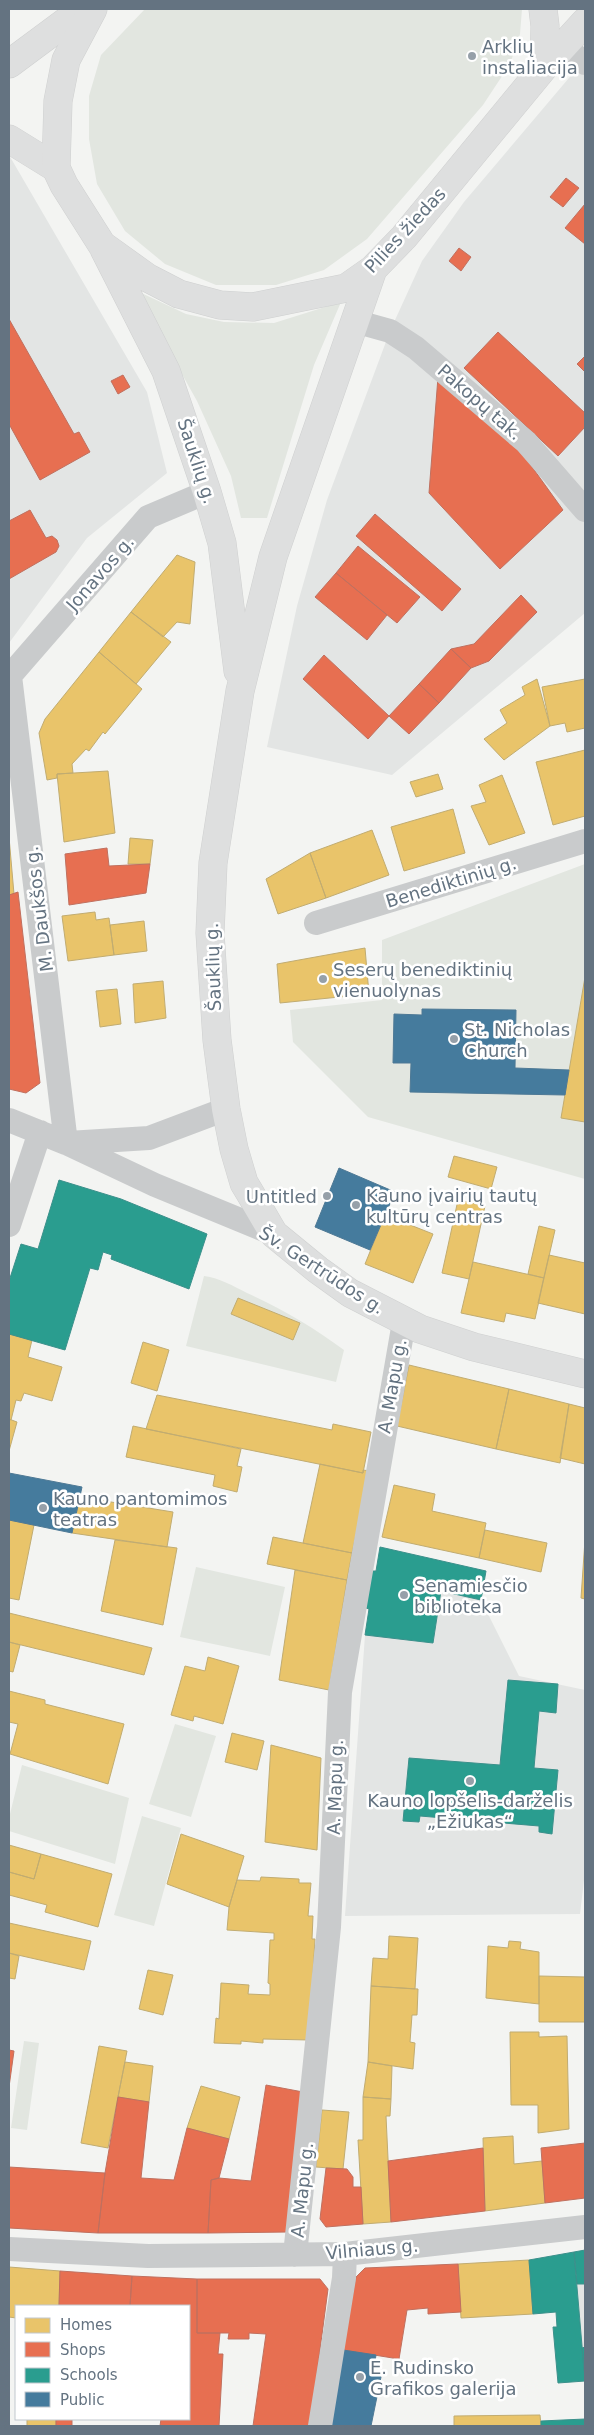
<svg xmlns="http://www.w3.org/2000/svg" width="594" height="2435" viewBox="0 0 594 2435" font-family="'DejaVu Sans',sans-serif">
	<style>
		.built { fill: #e3e5e4 }
		.green { fill: #e2e6e0 }
		.homes { fill: #e9c46a; stroke: #c1ac71 }
		.shops { fill: #e76f51; stroke: #c0705f }
		.schools { fill: #2a9d8f; stroke: #3b908b }
		.public { fill: #457b9d; stroke: #4e7995 }
		.lines { fill: none; stroke-linecap: round; stroke-linejoin: round }
		.secondary-casing { stroke: #cfd0d0; stroke-width: 29 }
		.primary-casing { stroke: #cfd0d0; stroke-width: 29 }
		.street { stroke: #c9cbcc; stroke-width: 24 }
		.secondary { stroke: #dedfdf; stroke-width: 28 }
		.primary { stroke: #dedfdf; stroke-width: 28 }
		.poi-dot { fill: #96a0a9; stroke: #fff; stroke-width: 2 }
		.labels { text-anchor: middle; dominant-baseline: central; stroke-width: 5; stroke-linejoin: round; paint-order: stroke }
		.poi-label { font-size: 18px; fill: #647381; stroke: #fff; text-anchor: start }
		.street-label { font-size: 18px; fill: #647381; stroke: #fff }
	</style>
	<rect width="100%" height="100%" fill="#f3f4f2"/>
	<path class="built" d="M 585,59 L 585,613 L 392,775 L 267,747 L 297,606 L 327,500 L 390,331 L 422,261 L 464,202 Z
		M 9,155 L 147,392 L 167,473 L 87,538 L 9,643 Z
		M 441,1591 L 481,1600 L 519,1676 L 585,1690 L 585,1872 L 580,1914 L 345,1916 L 365,1635 L 433,1643 Z
		M 585,2250 L 585,2347 L 582,2348 L 574,2252 Z"/>
	<path class="green" d="M 145,9 L 522,9 L 520,34 L 510,64 L 483,105 L 367,239 L 324,270 L 276,285 L 216,285 L 165,264 L 125,231 L 97,184 L 89,139 L 89,96 L 101,55 Z
		M 135,290 L 186,314 L 224,322 L 274,323 L 341,302 L 314,365 L 267,518 L 241,518 L 231,476 L 197,401 Z
		M 585,864 L 585,1179 L 368,1117 L 293,1042 L 290,1010 L 382,1000 L 382,940 Z
		M 204,1276 C 220,1278 233,1286 247,1293 C 282,1309 313,1327 344,1350 L 336,1382 L 186,1346 Z
		M 196,1567 L 285,1587 L 270,1656 L 180,1637 Z
		M 175,1724 L 216,1736 L 191,1817 L 149,1804 Z
		M 22,1765 L 129,1798 L 115,1864 L 9,1831 L 9,1818 Z
		M 142,1816 L 181,1828 L 154,1926 L 114,1915 Z
		M 24,2041 L 39,2043 L 27,2130 L 11,2128 Z"/>
	<path class="homes" d="M 177,555 L 195,562 L 190,624 L 177,622 L 163,637 L 131,612 Z
		M 131,612 L 171,642 L 136,684 L 99,652 Z
		M 99,652 L 142,689 L 105,734 L 103,732 L 89,751 L 86,749 L 72,764 L 73,773 L 57,774 L 57,778 L 47,780 L 39,733 L 45,719 Z
		M 537,679 L 550,726 L 504,760 L 484,739 L 507,723 L 500,710 L 525,695 L 522,687 Z
		M 585,679 L 585,728 L 567,732 L 565,723 L 550,726 L 542,687 Z
		M 585,750 L 585,816 L 553,825 L 536,762 Z
		M 108,771 L 115,833 L 64,842 L 57,774 Z
		M 438,774 L 443,789 L 416,797 L 410,782 Z
		M 502,775 L 525,833 L 489,845 L 471,806 L 486,802 L 479,785 Z
		M 453,809 L 465,853 L 404,871 L 391,827 Z
		M 372,830 L 389,875 L 326,898 L 310,853 Z
		M 9,837 L 14,894 L 9,895 Z
		M 130,838 L 153,840 L 150,864 L 128,864 Z
		M 310,853 L 326,898 L 278,914 L 266,879 Z
		M 95,912 L 96,920 L 109,918 L 114,955 L 68,961 L 62,916 Z
		M 144,921 L 147,951 L 114,955 L 110,925 Z
		M 365,948 L 369,994 L 280,1003 L 277,964 Z
		M 585,977 L 585,1122 L 561,1118 Z
		M 163,981 L 166,1018 L 135,1023 L 133,984 Z
		M 117,989 L 121,1024 L 100,1027 L 96,991 Z
		M 454,1156 L 497,1167 L 491,1189 L 448,1177 Z
		M 458,1200 L 485,1206 L 469,1279 L 442,1273 Z
		M 385,1215 L 433,1234 L 413,1283 L 365,1264 Z
		M 539,1226 L 555,1230 L 544,1278 L 528,1274 Z
		M 549,1255 L 585,1263 L 585,1314 L 538,1303 Z
		M 473,1262 L 544,1278 L 535,1319 L 506,1313 L 504,1322 L 461,1313 Z
		M 238,1298 L 300,1323 L 293,1340 L 231,1314 Z
		M 9,1334 L 32,1340 L 28,1357 L 62,1367 L 52,1401 L 24,1393 L 21,1401 L 16,1400 L 11,1420 L 9,1419 Z
		M 143,1342 L 169,1350 L 157,1391 L 131,1383 Z
		M 409,1365 L 509,1389 L 496,1449 L 397,1426 Z
		M 509,1389 L 569,1404 L 560,1463 L 496,1449 Z
		M 157,1395 L 332,1430 L 333,1424 L 371,1432 L 363,1473 L 146,1429 Z
		M 569,1404 L 585,1408 L 585,1464 L 560,1458 Z
		M 9,1419 L 17,1422 L 9,1451 Z
		M 133,1426 L 241,1449 L 237,1466 L 242,1467 L 237,1492 L 213,1486 L 215,1475 L 126,1457 Z
		M 320,1464 L 363,1473 L 363,1470 L 370,1471 L 352,1553 L 303,1543 Z
		M 394,1485 L 435,1494 L 432,1511 L 486,1523 L 479,1558 L 382,1537 Z
		M 80,1497 L 173,1512 L 167,1547 L 72,1533 Z
		M 9,1520 L 34,1525 L 19,1600 L 9,1598 Z
		M 485,1530 L 547,1543 L 541,1572 L 479,1558 Z
		M 273,1537 L 352,1553 L 347,1580 L 267,1564 Z
		M 115,1540 L 177,1548 L 163,1625 L 101,1611 Z
		M 585,1540 L 585,1599 L 581,1598 Z
		M 295,1570 L 347,1580 L 329,1690 L 279,1680 Z
		M 9,1613 L 152,1648 L 144,1675 L 9,1642 Z
		M 9,1642 L 20,1645 L 13,1672 L 9,1671 Z
		M 208,1657 L 239,1666 L 223,1724 L 194,1716 L 193,1721 L 171,1715 L 185,1666 L 205,1671 Z
		M 9,1691 L 45,1700 L 45,1704 L 124,1724 L 108,1784 L 10,1754 L 18,1724 L 9,1722 Z
		M 232,1733 L 264,1741 L 257,1770 L 225,1762 Z
		M 271,1745 L 321,1758 L 317,1850 L 265,1842 Z
		M 181,1834 L 244,1856 L 229,1907 L 167,1884 Z
		M 9,1845 L 41,1854 L 34,1879 L 9,1872 Z
		M 41,1854 L 112,1874 L 98,1927 L 45,1912 L 47,1905 L 9,1895 L 9,1872 L 34,1879 Z
		M 261,1877 L 299,1879 L 299,1883 L 311,1883 L 308,1916 L 313,1916 L 312,1939 L 315,1939 L 309,2040 L 263,2039 L 263,2043 L 241,2041 L 241,2044 L 214,2043 L 216,2018 L 219,2019 L 221,1983 L 249,1985 L 248,1994 L 270,1995 L 270,1984 L 268,1983 L 270,1940 L 274,1940 L 274,1933 L 227,1930 L 229,1907 L 237,1880 L 260,1881 Z
		M 9,1923 L 91,1941 L 84,1970 L 9,1953 Z
		M 389,1936 L 418,1938 L 415,1989 L 371,1986 L 373,1958 L 388,1959 Z
		M 509,1941 L 521,1942 L 520,1949 L 539,1952 L 539,2004 L 486,1998 L 488,1946 L 508,1948 Z
		M 9,1953 L 19,1956 L 15,1979 L 9,1978 Z
		M 148,1970 L 173,1975 L 163,2015 L 139,2009 Z
		M 539,1976 L 585,1977 L 585,2022 L 539,2022 Z
		M 371,1986 L 418,1989 L 417,2015 L 412,2015 L 410,2042 L 415,2043 L 413,2069 L 368,2062 Z
		M 510,2032 L 539,2032 L 539,2037 L 567,2036 L 569,2129 L 538,2133 L 538,2105 L 511,2105 Z
		M 99,2046 L 127,2051 L 108,2148 L 81,2143 Z
		M 125,2062 L 153,2066 L 149,2102 L 118,2097 Z
		M 368,2062 L 392,2066 L 391,2099 L 363,2097 Z
		M 201,2086 L 240,2097 L 229,2139 L 187,2128 Z
		M 363,2097 L 391,2099 L 390,2116 L 386,2116 L 391,2222 L 363,2224 L 358,2140 L 363,2140 Z
		M 322,2110 L 349,2112 L 343,2169 L 316,2167 Z
		M 513,2136 L 514,2164 L 542,2161 L 545,2203 L 485,2211 L 483,2138 Z
		M 529,2260 L 533,2314 L 461,2318 L 458,2264 Z
		M 9,2267 L 60,2271 L 59,2306 L 16,2306 L 16,2318 L 9,2317 Z
		M 540,2415 L 541,2426 L 454,2426 L 454,2416 Z
		M 27,2419 L 56,2419 L 56,2426 L 27,2426 Z"/>
	<path class="shops" d="M 566,178 L 579,188 L 563,207 L 550,197 Z
		M 585,204 L 585,244 L 565,228 Z
		M 459,248 L 471,257 L 461,271 L 449,261 Z
		M 9,319 L 74,434 L 79,432 L 90,452 L 40,480 L 9,424 Z
		M 498,332 L 585,413 L 585,427 L 558,456 L 464,368 Z
		M 585,356 L 585,372 L 577,364 Z
		M 123,375 L 130,387 L 118,394 L 111,381 Z
		M 438,377 L 512,439 L 563,510 L 500,569 L 429,493 Z
		M 30,510 L 46,538 L 52,536 L 57,540 L 59,546 L 56,552 L 9,579 L 9,521 Z
		M 375,514 L 461,589 L 442,611 L 356,536 Z
		M 358,546 L 420,597 L 397,623 L 336,573 Z
		M 336,573 L 387,615 L 367,640 L 315,597 Z
		M 521,595 L 537,612 L 489,661 L 471,668 L 451,649 L 474,644 Z
		M 451,649 L 471,668 L 439,703 L 419,684 Z
		M 324,655 L 389,716 L 368,739 L 303,679 Z
		M 419,684 L 439,703 L 409,734 L 389,716 Z
		M 107,848 L 109,866 L 150,864 L 146,893 L 69,905 L 65,854 Z
		M 18,892 L 40,1083 L 26,1093 L 9,1089 L 9,895 Z
		M 9,2050 L 14,2051 L 9,2087 Z
		M 266,2085 L 303,2092 L 288,2232 L 208,2233 L 211,2180 L 219,2178 L 251,2181 Z
		M 118,2097 L 149,2102 L 141,2178 L 174,2180 L 187,2128 L 229,2139 L 219,2178 L 211,2180 L 208,2233 L 98,2233 L 105,2173 Z
		M 585,2143 L 585,2198 L 545,2203 L 541,2148 Z
		M 483,2148 L 485,2211 L 391,2222 L 388,2161 Z
		M 9,2167 L 105,2173 L 98,2233 L 9,2228 Z
		M 326,2168 L 347,2169 L 353,2177 L 353,2187 L 361,2187 L 363,2224 L 326,2227 L 320,2219 Z
		M 458,2264 L 461,2312 L 428,2314 L 428,2308 L 407,2310 L 399,2359 L 343,2350 L 356,2277 L 365,2268 Z
		M 60,2271 L 132,2276 L 130,2306 L 59,2306 Z
		M 132,2276 L 197,2279 L 197,2333 L 220,2333 L 218,2354 L 223,2354 L 219,2426 L 160,2426 L 161,2419 L 189,2419 L 189,2306 L 130,2306 Z
		M 197,2279 L 320,2279 L 328,2289 L 310,2426 L 253,2426 L 266,2334 L 249,2333 L 249,2339 L 228,2339 L 229,2333 L 197,2333 Z
		M 56,2419 L 72,2419 L 72,2426 L 56,2426 Z"/>
	<path class="schools" d="M 59,1180 L 121,1199 L 207,1234 L 189,1289 L 111,1259 L 112,1255 L 103,1252 L 98,1270 L 90,1268 L 65,1350 L 9,1334 L 9,1281 L 21,1244 L 38,1249 Z
		M 380,1547 L 486,1571 L 481,1600 L 441,1591 L 433,1643 L 365,1635 L 369,1609 L 366,1608 L 372,1571 L 376,1571 Z
		M 508,1680 L 558,1684 L 556,1713 L 539,1711 L 534,1768 L 558,1770 L 552,1834 L 539,1832 L 539,1826 L 420,1816 L 419,1822 L 403,1821 L 409,1758 L 500,1765 Z
		M 585,2250 L 585,2284 L 577,2284 L 574,2252 Z
		M 574,2252 L 585,2381 L 558,2383 L 553,2327 L 557,2327 L 556,2312 L 533,2314 L 529,2260 Z
		M 585,2347 L 585,2370 L 584,2371 L 582,2348 Z
		M 585,2419 L 585,2426 L 541,2426 L 541,2421 Z"/>
	<path class="public" d="M 422,1009 L 516,1010 L 515,1068 L 569,1070 L 565,1095 L 410,1092 L 411,1063 L 393,1063 L 394,1014 L 422,1015 Z
		M 339,1168 L 395,1192 L 370,1250 L 315,1227 Z
		M 9,1473 L 82,1487 L 72,1533 L 9,1520 Z
		M 343,2350 L 376,2355 L 374,2368 L 381,2377 L 371,2426 L 329,2426 Z"/>
	<g class="lines">
		<g class="secondary-casing">
			<path id="secondary" d="M 9,64 L 83,9
				M 9,139 L 56,168"/>
		</g>
		<g class="primary-casing">
			<path id="primary" d="M 93,9 L 66,60 L 58,101 L 56,168 L 64,185 L 102,245 L 148,278 L 179,294 L 220,305 L 253,307 L 346,288 L 373,269 L 404,237 L 544,67 L 585,22
				M 543,9 L 545,26 L 544,67
				M 104,249 L 166,371 L 207,492 L 222,543 L 238,671
				M 373,269 L 273,557 L 240,691 L 213,863 L 210,933 L 217,1040 L 226,1109 L 234,1149 L 244,1183 L 250,1193 L 274,1234 L 318,1270 L 350,1293 L 420,1329 L 474,1347 L 585,1374"/>
		</g>
		<path class="street" d="M 563,46 L 585,63
			M 354,321 L 390,331 L 416,348 L 526,442 L 585,510
			M 10,676 L 66,1143
			M 9,677 L 148,517 L 207,492
			M 316,923 L 585,841
			M 9,1120 L 66,1143 L 155,1185 L 274,1234
			M 68,1143 L 149,1138 L 226,1109
			M 9,1225 L 40,1132
			M 9,2249 L 148,2256 L 345,2254 L 585,2227
			M 295,2255 L 329,1927 L 340,1692 L 404,1322
			M 320,2426 L 344,2278 L 345,2254"/>
		<use href="#secondary" class="secondary"/>
		<use href="#primary" class="primary"/>
	</g>
	<g class="poi-dot">
		<circle cx="472" cy="56" r="5"/>
		<circle cx="323" cy="979" r="5"/>
		<circle cx="454" cy="1039" r="5"/>
		<circle cx="327" cy="1196" r="5"/>
		<circle cx="356" cy="1205" r="5"/>
		<circle cx="43" cy="1508" r="5"/>
		<circle cx="404" cy="1595" r="5"/>
		<circle cx="470" cy="1781" r="5"/>
		<circle cx="360" cy="2377" r="5"/>
	</g>
	<g class="labels">
		<g class="poi-label">
			<text x="482" y="46">Arklių<tspan x="482" dy="21">instaliacija</tspan></text>
			<text x="333" y="969">Seserų benediktinių<tspan x="333" dy="21">vienuolynas</tspan></text>
			<text x="464" y="1029">St. Nicholas<tspan x="464" dy="21">Church</tspan></text>
			<text x="366" y="1195">Kauno įvairių tautų<tspan x="366" dy="21">kultūrų centras</tspan></text>
			<text x="317" y="1196" text-anchor="end">Untitled</text>
			<text x="53" y="1498">Kauno pantomimos<tspan x="53" dy="21">teatras</tspan></text>
			<text x="414" y="1585">Senamiesčio<tspan x="414" dy="21">biblioteka</tspan></text>
			<text x="470" y="1800" text-anchor="middle">Kauno lopšelis-darželis<tspan x="470" dy="21">„Ežiukas“</tspan></text>
			<text x="370" y="2367">E. Rudinsko<tspan x="370" dy="21">Grafikos galerija</tspan></text>
		</g>
		<g class="street-label">
			<text transform="translate(405 230) rotate(-47)">Pilies žiedas</text>
			<text transform="translate(480 402) rotate(41)">Pakopų tak.</text>
			<text transform="translate(197 461) rotate(72)">Šauklių g.</text>
			<text transform="translate(100 573) rotate(-49)">Jonavos g.</text>
			<text transform="translate(451 882) rotate(-17)">Benediktinių g.</text>
			<text transform="translate(39 909) rotate(-97)">M. Daukšos g.</text>
			<text transform="translate(213 967) rotate(-92)">Šauklių g.</text>
			<text transform="translate(322 1270) rotate(33)">Šv. Gertrūdos g.</text>
			<text transform="translate(392 1386) rotate(-80)">A. Mapu g.</text>
			<text transform="translate(335 1787) rotate(-88)">A. Mapu g.</text>
			<text transform="translate(302 2190) rotate(-84)">A. Mapu g.</text>
			<text transform="translate(372 2249) rotate(-5)">Vilniaus g.</text>
		</g>
	</g>
	<rect width="594" height="2435" fill="none" stroke="#647381" stroke-width="20"/>
	<rect x="15" y="2305" width="175" height="115" fill="#ffffff" stroke="#c1c7cd"/>
	<rect x="25" y="2318" width="25" height="15" fill="#e9c46a" stroke="#c1c7cd"/>
	<text x="60" y="2330" font-size="15" fill="#647381">Homes</text>
	<rect x="25" y="2342" width="25" height="15" fill="#e76f51" stroke="#c1c7cd"/>
	<text x="60" y="2355" font-size="15" fill="#647381">Shops</text>
	<rect x="25" y="2368" width="25" height="15" fill="#2a9d8f" stroke="#c1c7cd"/>
	<text x="60" y="2380" font-size="15" fill="#647381">Schools</text>
	<rect x="25" y="2392" width="25" height="15" fill="#457b9d" stroke="#c1c7cd"/>
	<text x="60" y="2405" font-size="15" fill="#647381">Public</text>
</svg>
